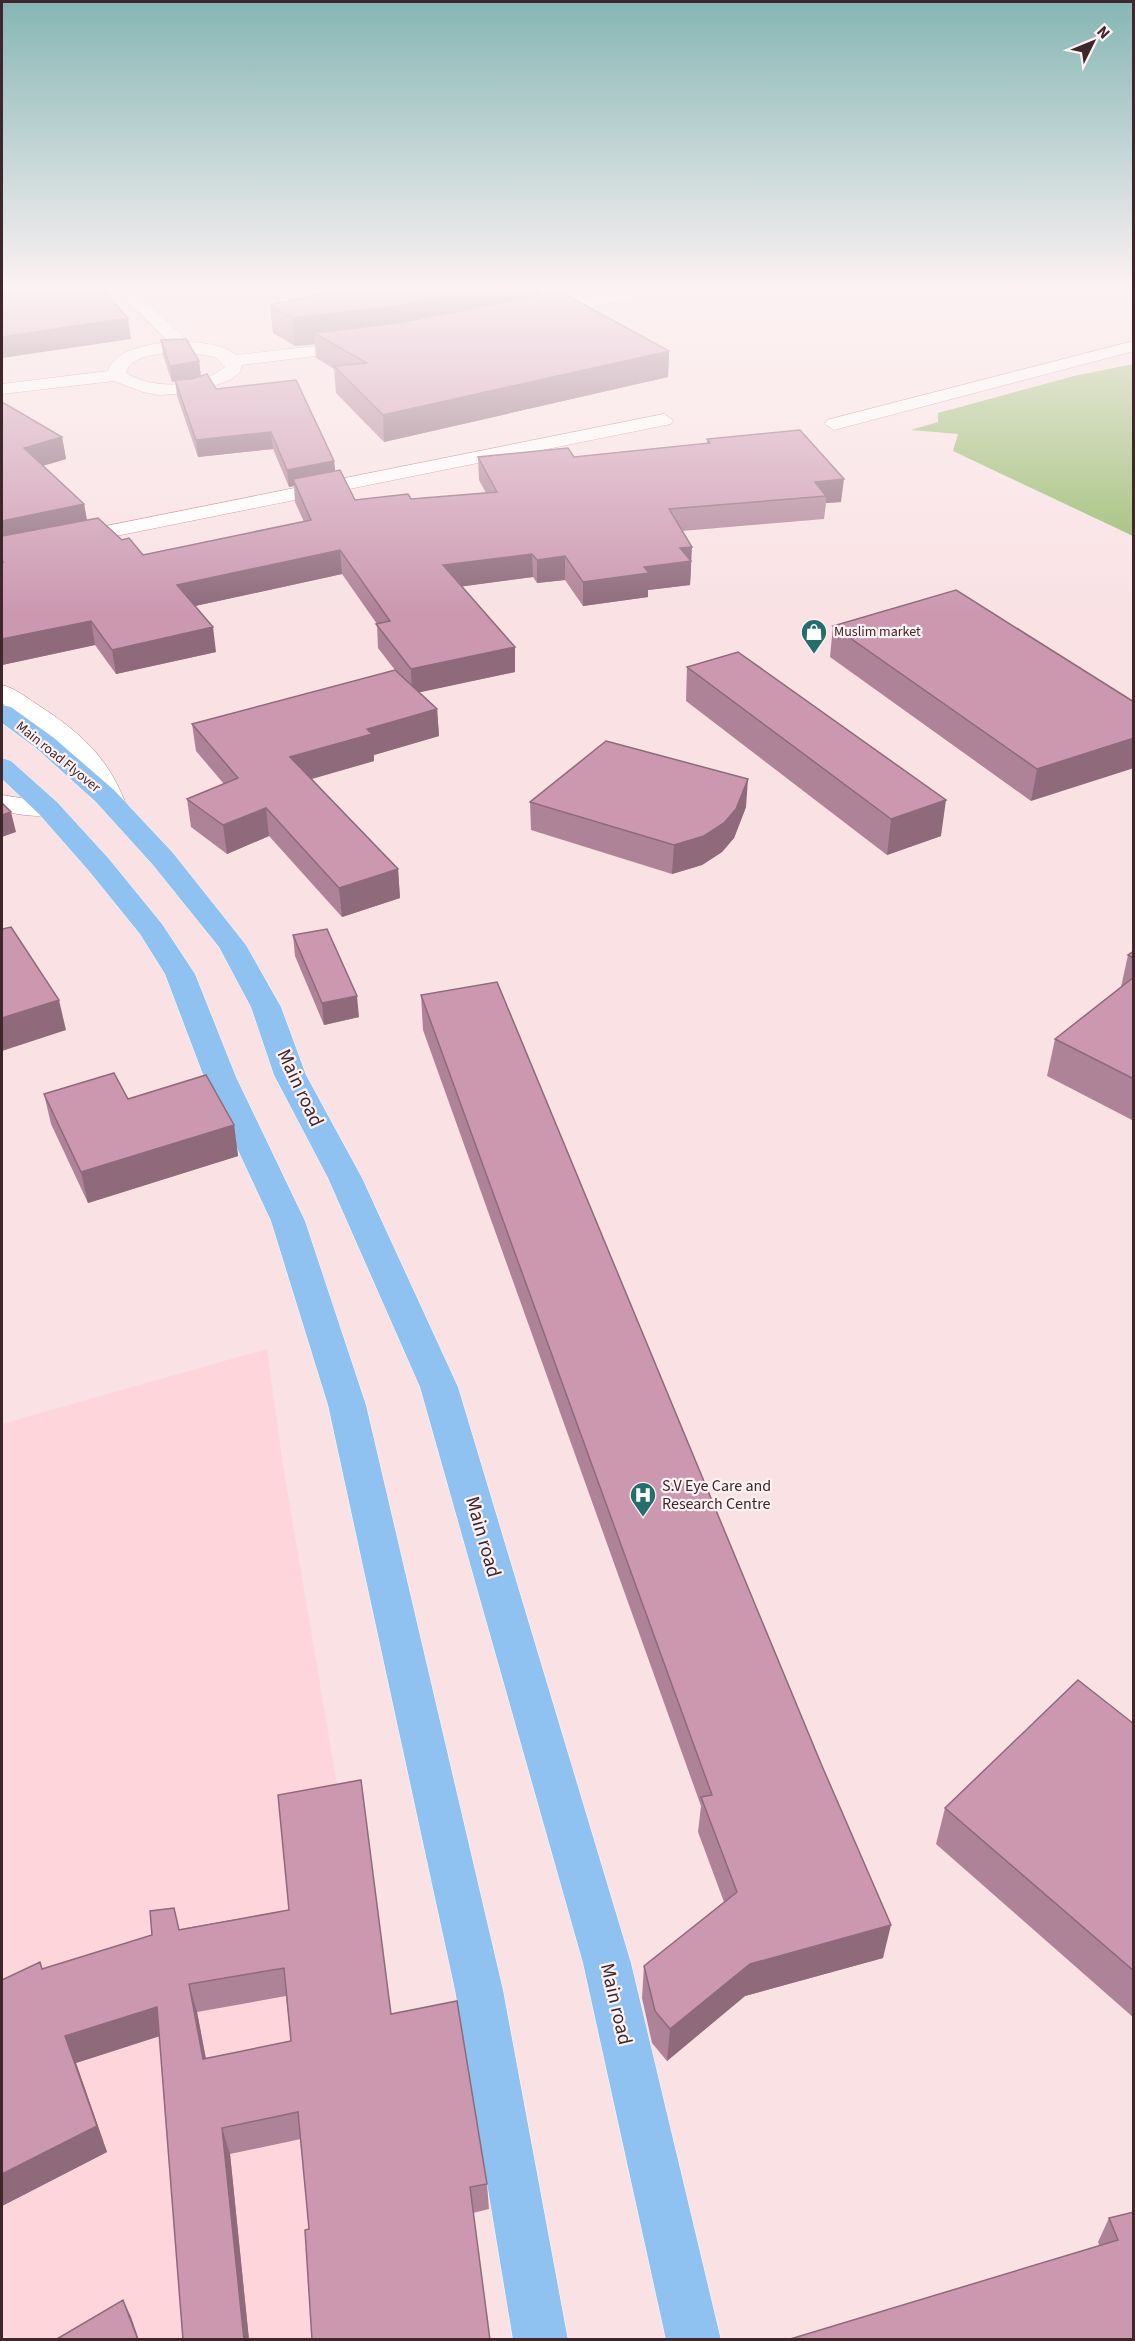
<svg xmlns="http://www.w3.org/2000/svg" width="1135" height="2341" viewBox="0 0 1135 2341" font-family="'Source Sans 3',sans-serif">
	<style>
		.built { fill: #fed5da }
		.water { fill: #91b865 }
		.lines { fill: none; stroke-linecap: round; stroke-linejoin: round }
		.minor-casing { stroke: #ba848c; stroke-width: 1 }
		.tertiary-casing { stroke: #ba848c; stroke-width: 1 }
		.primary-casing { stroke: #fff; stroke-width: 1 }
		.minor { fill: #fff; fill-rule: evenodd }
		.tertiary { fill: #fff; fill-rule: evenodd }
		.primary { fill: #8fc2f1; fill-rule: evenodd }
		.wall { fill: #af8397; fill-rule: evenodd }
		.shaded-wall { fill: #8e6a7b }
		.building { fill: #cb98b0; stroke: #8e6a7b; stroke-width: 1.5; fill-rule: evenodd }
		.labels { text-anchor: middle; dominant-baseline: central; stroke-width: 4.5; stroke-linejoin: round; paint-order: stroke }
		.far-poi-label { font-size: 14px; fill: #3d272a; stroke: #fef1f3; text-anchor: start }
		.far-street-label { font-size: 14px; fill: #3d272a; stroke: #fef1f3 }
		.poi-label { font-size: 16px; fill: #3d272a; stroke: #fef1f3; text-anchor: start }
		.near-street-label { font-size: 20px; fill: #3d272a; stroke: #fef1f3 }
	</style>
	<rect width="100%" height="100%" fill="#f9e1e4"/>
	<path class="built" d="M 267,1349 L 282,1460 L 431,2339 L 2,2340 L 2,1424 Z"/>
	<path class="water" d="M 1133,364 L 1133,536 L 953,451 L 958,434 L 911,430 L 938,422 L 938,413 L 1074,376 Z"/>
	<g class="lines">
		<g class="minor-casing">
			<path id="minor" d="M 112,286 L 129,286 L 190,343 L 193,347 L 190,351 L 178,351 Z
				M 522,286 L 542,286 L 578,307 L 576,311 L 564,311 Z
				M 1134,341 L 1134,351 L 834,430 L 825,424 L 827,420 Z
				M 664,414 L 673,420 L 671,424 L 2,559 L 2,547 Z"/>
		</g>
		<g class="tertiary-casing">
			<path id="tertiary" d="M 646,286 L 675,286 L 667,291 L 539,318 L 531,313 L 539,308 Z
				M 359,341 L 368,346 L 365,350 L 242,365 L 240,372 L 230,380 L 194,393 L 159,395 L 143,392 L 114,381 L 2,394 L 2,384 L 108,371 C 117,337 213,334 236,355 ZM 184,352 L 215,357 L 225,367 C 199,388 154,390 126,373 C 130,353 168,353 184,352 Z
				M 2,685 C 15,688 27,698 38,705 C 81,733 107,756 126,804 L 122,810 L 113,812 L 104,810 L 88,774 L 71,754 L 2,703 Z
				M 2,795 C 20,799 39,798 57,802 L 61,808 L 57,814 C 38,818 21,815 2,811 Z"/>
		</g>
		<g class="primary-casing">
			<path id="primary" d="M 2,705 L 11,707 L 54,738 L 114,790 L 173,853 L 246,945 L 281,1007 L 306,1075 L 362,1178 L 458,1387 L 631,1963 L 721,2340 L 666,2340 L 583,1963 L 420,1387 L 328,1178 L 274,1075 L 251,1007 L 219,947 L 153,865 L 96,802 L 36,748 L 2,723 Z
				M 2,758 L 11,761 L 57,802 L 109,859 L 162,924 L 195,974 L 236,1077 L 305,1221 L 366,1405 L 503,1990 L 568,2340 L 513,2340 L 455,1990 L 328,1405 L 271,1221 L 204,1077 L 165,974 L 140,934 L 89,871 L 39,814 L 2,779 Z"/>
		</g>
		<use href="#minor" class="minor"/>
		<use href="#tertiary" class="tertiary"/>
		<use href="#primary" class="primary"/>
	</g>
	<path class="wall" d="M 357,286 L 540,286 L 540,294 L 669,351 L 668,377 L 384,442 L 336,393 L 334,369 L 316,358 L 315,344 L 295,346 L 273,333 L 270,305 Z
		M 161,340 L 199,361 L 201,376 L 216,389 L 334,461 L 335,471 L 355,500 L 411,499 L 486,493 L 479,480 L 478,457 L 574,457 L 707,443 L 707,439 L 841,502 L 826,503 L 824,519 L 682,531 L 691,570 L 690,585 L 648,590 L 648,597 L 583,606 L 565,580 L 537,583 L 533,577 L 462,586 L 515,672 L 419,692 L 437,709 L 439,736 L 374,755 L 374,761 L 312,779 L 398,869 L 400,898 L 342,917 L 269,836 L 227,854 L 191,827 L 187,799 L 224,784 L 196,751 L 192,724 L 395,670 L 378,648 L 377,624 L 342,574 L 195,606 L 216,652 L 116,674 L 95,645 L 2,665 L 2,402 L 62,437 L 66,459 L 43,466 L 84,504 L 87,520 L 122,540 L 143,555 L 304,522 L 295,502 L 294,486 L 289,487 L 273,449 L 198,457 L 177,396 L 175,381 L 172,382 L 163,356 Z
		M 833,626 L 1134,702 L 1031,801 L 830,657 Z
		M 687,667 L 941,836 L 887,855 L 686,701 Z
		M 530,802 L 746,807 L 734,838 L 722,852 L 702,865 L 672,874 L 531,830 Z
		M 293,935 L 359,1017 L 324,1025 L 295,956 Z
		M 1134,951 L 1134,1121 L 1047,1076 L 1055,1039 L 1121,987 L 1128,955 Z
		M 421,995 L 883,1958 L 745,1996 L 667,2061 L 652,2043 L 642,1998 L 644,1966 L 724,1902 L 698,1832 L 701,1806 L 423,1030 Z
		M 44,1094 L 128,1099 L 234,1125 L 238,1156 L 88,1203 L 51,1124 Z
		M 1134,1724 L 1134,2018 L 936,1844 L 945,1808 Z
		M 289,1910 L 391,2014 L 487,2184 L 489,2209 L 473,2213 L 309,2229 L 301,2139 L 230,2154 L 249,2340 L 183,2340 L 160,2036 L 76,2063 L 107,2152 L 2,2206 L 2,1980 L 180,1929 ZM 286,1996 L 291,2041 L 206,2059 L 197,2012 Z
		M 1134,2212 L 1134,2340 L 1098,2242 L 1109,2218 Z"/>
	<path class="shaded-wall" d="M 92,286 L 114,286 L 115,292 L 94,297 Z
		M 135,286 L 147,286 L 135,288 Z
		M 501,286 L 540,286 L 540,305 L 314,333 L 315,344 L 295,346 L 292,318 Z
		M 128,318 L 131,339 L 2,358 L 2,337 Z
		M 669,351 L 668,377 L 384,442 L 383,415 Z
		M 199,361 L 201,377 L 172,382 L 170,366 Z
		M 271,432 L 273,449 L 198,457 L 196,440 Z
		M 62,437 L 66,459 L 28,470 L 24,448 Z
		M 334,461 L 336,478 L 293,479 L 294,486 L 289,487 L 287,470 Z
		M 844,479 L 841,502 L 826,503 L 826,496 L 815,482 Z
		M 84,504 L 88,527 L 2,546 L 2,521 Z
		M 692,547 L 690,585 L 648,590 L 648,597 L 583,606 L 583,582 L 680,548 Z
		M 340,550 L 342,574 L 181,609 L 177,585 Z
		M 532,554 L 533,577 L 444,589 L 443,565 Z
		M 565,556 L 565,580 L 537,583 L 537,560 Z
		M 91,621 L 95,645 L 2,665 L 2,639 Z
		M 213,627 L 216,652 L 116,674 L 112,650 Z
		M 515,647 L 515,672 L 412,694 L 411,669 Z
		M 437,709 L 439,736 L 374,755 L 374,761 L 293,784 L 290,757 L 367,729 Z
		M 1134,738 L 1134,768 L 1031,801 L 1037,769 Z
		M 748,779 L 746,807 L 734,838 L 722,852 L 702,865 L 672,874 L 674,845 Z
		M 946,800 L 941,836 L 887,855 L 891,819 Z
		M 266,808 L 269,836 L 227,854 L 223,825 Z
		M 11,812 L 16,832 L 2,837 L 2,815 Z
		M 398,869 L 400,898 L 342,917 L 339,888 Z
		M 357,996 L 359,1017 L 324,1025 L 322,1003 Z
		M 59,1000 L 66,1030 L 2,1051 L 2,1018 Z
		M 234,1125 L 238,1156 L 88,1203 L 81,1172 Z
		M 891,1925 L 883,1958 L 745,1996 L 667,2061 L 670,2029 L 750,1964 Z
		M 189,1984 L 197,2012 L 211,2086 L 203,2059 Z
		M 157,2007 L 166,2034 L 76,2063 L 107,2152 L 2,2206 L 2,2174 L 65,2036 Z
		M 222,2128 L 230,2154 L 249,2340 L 244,2340 Z
		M 123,2300 L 131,2317 L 139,2340 L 138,2340 Z"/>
	<path class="building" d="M 2,286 L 99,286 L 128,318 L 2,337 Z
		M 357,286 L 501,286 L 397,306 L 292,318 L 270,305 Z
		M 559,291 L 669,351 L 383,415 L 334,366 L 367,363 L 314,333 L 398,323 Z
		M 186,339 L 199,361 L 170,366 L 161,340 Z
		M 207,374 L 216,389 L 296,380 L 334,461 L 287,470 L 271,432 L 196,440 L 175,380 L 192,379 Z
		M 2,402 L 62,437 L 24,448 L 84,504 L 2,521 Z
		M 800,430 L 844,479 L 815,482 L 826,496 L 669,509 L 692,547 L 680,548 L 691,561 L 644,567 L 649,573 L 583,582 L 565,556 L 537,560 L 532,554 L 443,565 L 515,647 L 411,669 L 376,624 L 390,621 L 340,550 L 177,585 L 213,627 L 112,650 L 91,621 L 2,639 L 2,562 L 3,562 L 2,561 L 2,536 L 98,518 L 122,540 L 129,538 L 143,555 L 311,520 L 293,479 L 340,470 L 355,500 L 408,494 L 411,499 L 497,492 L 478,457 L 568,448 L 574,457 L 710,443 L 707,439 Z
		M 956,590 L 1134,702 L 1134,738 L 1037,769 L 833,626 Z
		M 738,652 L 946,800 L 891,819 L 687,667 Z
		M 395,670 L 437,709 L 367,729 L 372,734 L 290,757 L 398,869 L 339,888 L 266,808 L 223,825 L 187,799 L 238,778 L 192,724 Z
		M 606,741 L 748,779 L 736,809 L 724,823 L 704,836 L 674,845 L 530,802 Z
		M 2,803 L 11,812 L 2,815 Z
		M 11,927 L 59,1000 L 2,1018 L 2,929 Z
		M 327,929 L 357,996 L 322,1003 L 293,935 Z
		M 1134,951 L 1134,958 L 1128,955 Z
		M 1134,977 L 1134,1079 L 1055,1039 Z
		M 497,982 L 822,1766 L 891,1925 L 750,1964 L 670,2029 L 655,2011 L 644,1966 L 737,1892 L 701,1797 L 712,1795 L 421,995 Z
		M 114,1073 L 128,1099 L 206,1075 L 234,1125 L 81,1172 L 44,1094 Z
		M 1078,1680 L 1134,1724 L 1134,1971 L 945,1808 Z
		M 361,1780 L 391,2014 L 457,2001 L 487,2184 L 470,2187 L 490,2340 L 312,2340 L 305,2230 L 309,2229 L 298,2112 L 222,2128 L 244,2340 L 183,2340 L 157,2007 L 65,2036 L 97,2126 L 2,2174 L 2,1980 L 40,1962 L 42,1969 L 152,1935 L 150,1911 L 174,1908 L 179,1930 L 289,1910 L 278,1795 ZM 284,1968 L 291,2041 L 203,2059 L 189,1984 Z
		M 1134,2212 L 1134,2340 L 787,2340 L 1118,2240 L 1109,2218 Z
		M 123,2300 L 138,2340 L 55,2340 Z"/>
	<linearGradient id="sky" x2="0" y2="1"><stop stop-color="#85b6b4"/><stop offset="0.47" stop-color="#fcf2f3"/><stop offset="1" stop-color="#fcf2f3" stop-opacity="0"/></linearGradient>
	<rect width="1135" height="613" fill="url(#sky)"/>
	<defs>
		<g id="shop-pin" transform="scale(1.35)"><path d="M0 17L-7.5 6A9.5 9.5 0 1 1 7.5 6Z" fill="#256f6a" stroke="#fef1f3"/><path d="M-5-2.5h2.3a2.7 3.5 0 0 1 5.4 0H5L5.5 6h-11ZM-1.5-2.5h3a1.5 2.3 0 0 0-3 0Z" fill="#fff"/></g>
		<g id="hospital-pin" transform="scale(1.35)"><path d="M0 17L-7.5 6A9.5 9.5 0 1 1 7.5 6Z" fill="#256f6a" stroke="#fef1f3"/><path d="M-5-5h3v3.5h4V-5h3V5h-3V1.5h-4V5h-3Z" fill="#fff"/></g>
	</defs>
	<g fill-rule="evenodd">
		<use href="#shop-pin" x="814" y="632"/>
		<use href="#hospital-pin" x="643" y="1495"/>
	</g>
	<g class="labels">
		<g class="far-poi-label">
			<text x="834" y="632">Muslim market</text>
		</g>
		<g class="far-street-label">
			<text transform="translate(58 757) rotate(39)">Main road Flyover</text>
		</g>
		<g class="poi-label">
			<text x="662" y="1486">S.V Eye Care and<tspan x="662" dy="18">Research Centre</tspan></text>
		</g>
		<g class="near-street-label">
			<text transform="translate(300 1088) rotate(65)">Main road</text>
			<text transform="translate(483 1537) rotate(74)">Main road</text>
			<text transform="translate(616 2004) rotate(77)">Main road</text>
		</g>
	</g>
	<rect width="1135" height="2341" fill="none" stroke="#3d272a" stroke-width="6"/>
	<g transform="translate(1093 42) rotate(47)" stroke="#fef1f3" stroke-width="4.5" paint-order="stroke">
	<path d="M0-4.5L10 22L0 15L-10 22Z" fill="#3d272a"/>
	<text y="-9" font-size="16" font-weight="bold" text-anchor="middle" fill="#3d272a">N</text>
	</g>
</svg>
